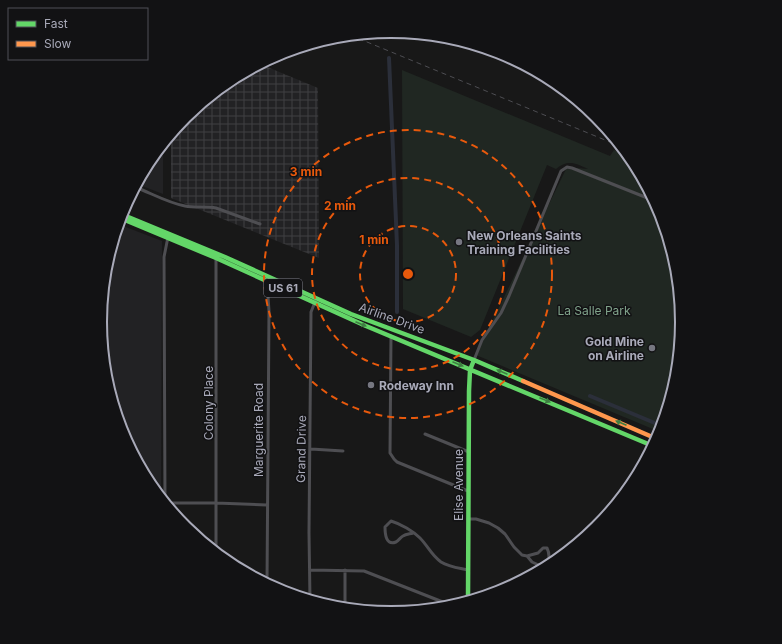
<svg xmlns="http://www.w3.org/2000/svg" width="782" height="644" viewBox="0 0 782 644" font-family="Inter,sans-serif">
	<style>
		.built { fill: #222224 }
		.industrial { fill: url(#industrial-grid) }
		.green { fill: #202722 }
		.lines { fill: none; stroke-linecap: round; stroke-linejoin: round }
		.canal { stroke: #2b2f3a; stroke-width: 4 }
		.street { stroke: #4e4e52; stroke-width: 3 }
		.fast { stroke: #63d668; stroke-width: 4.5 }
		.slow { stroke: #ff974d; stroke-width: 4.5 }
		.rail { stroke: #4d4d52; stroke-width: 1; stroke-dasharray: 5 4; stroke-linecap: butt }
		.oneway { fill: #3f7e42 }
		.ring { fill: none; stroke: #e8590c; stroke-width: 2; stroke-dasharray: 7 5 }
		.poi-dot { fill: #767781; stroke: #121214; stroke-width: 1.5 }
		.labels { text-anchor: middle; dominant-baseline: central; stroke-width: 3; stroke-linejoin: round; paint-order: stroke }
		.shield { fill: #121214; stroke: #7c7c88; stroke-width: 1 }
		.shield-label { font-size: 11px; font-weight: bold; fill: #a9aab9 }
		.poi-label { font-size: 12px; font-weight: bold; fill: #a9aab9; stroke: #121214; text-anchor: start }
		.park-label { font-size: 12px; fill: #80a38b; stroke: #121214 }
		.street-label { font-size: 12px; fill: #a9aab9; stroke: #121214 }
		.rim { fill: none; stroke: #a9aab9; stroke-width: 2 }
		.centre { fill: #e8590c; stroke: #121214; stroke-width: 2 }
		.ring-label { font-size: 12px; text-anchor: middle; font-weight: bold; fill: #e8590c; stroke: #121214; stroke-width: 3; stroke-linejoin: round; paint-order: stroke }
	</style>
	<defs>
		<pattern id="industrial-grid" width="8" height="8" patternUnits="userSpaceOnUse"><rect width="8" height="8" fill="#222224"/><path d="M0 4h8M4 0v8" fill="none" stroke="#3f3f42"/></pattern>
	</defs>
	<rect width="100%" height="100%" fill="#181818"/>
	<path class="built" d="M 163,143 L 163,194 L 137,184 L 149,160 Z
		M 118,224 L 162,241 L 161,499 L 149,483 L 122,433 L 106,379 L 103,353 L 104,279 L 106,265 Z"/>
	<path class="industrial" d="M 260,64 L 318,88 L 319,258 L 171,198 L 171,134 L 185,116 L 230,80 Z"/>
	<path class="green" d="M 402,70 L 610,156 L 614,150 L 630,157 L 633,161 L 660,211 L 676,265 L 682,322 L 676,379 L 660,432 L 476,355 L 567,167 L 588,169 C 576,163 567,159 556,169 L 547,165 L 480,330 L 471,337 L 403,309 Z"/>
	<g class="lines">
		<path class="canal" d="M 389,58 L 397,245 L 397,312
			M 590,396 L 662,426"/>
		<path class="street" d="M 135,187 C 151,193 168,203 185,206 C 195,208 206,206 216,208 L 260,224
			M 102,301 L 102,347
			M 391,336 L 390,453 L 394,459 L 397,462 L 468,491
			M 474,360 L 482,340 L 501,313 L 509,296 L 561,171 L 567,167 L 572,168 L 655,201
			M 425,434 L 469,452
			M 311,449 L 343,451
			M 165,503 L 164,257 L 168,237
			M 165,503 L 216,503 L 267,505
			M 468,519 L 476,519 L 489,523 L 498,528 L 505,534 L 514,547 L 522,555 L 527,556 L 532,562 L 543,567 C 550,564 550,554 547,548 L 543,548 L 538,553 L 527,556
			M 413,533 C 410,534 406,534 403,536 C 401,537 399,540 396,542 C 386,546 385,534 385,527 L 391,521 C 401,524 413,531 420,538 C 428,546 431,555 441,562 C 449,567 459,568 468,570
			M 216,553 L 216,259
			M 310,570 L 364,571 L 453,606
			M 345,570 L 345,608
			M 267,584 L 269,311 L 267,282
			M 310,600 L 309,533 L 311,312 L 315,302"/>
		<path class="fast" d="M 121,214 L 225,257 L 351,314 L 474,360 L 523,381
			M 120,218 L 216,258 L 366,326 L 653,446
			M 468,601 L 469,391 L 470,370 L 474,360"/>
		<path class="slow" d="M 523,381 L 657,439"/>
		<path class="rail" d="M 350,35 L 622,147"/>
	</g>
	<defs><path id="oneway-solid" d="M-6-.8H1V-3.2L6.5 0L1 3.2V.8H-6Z"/></defs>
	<g class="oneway">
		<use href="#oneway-solid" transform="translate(361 324) rotate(23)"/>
		<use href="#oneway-solid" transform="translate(458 364) rotate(23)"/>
		<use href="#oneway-solid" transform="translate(502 372) rotate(-157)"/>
		<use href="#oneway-solid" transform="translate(545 400) rotate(22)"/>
		<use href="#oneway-solid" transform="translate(621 423) rotate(-157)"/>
	</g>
	<g class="ring">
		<circle cx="408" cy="274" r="48"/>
		<circle cx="408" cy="274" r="96"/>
		<circle cx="408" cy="274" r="144"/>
	</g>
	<g class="poi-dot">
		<circle cx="459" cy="242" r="4"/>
		<circle cx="652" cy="348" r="4"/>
		<circle cx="371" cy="385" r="4"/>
	</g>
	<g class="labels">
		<rect class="shield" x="264" y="279" width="38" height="18" rx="3"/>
		<g class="shield-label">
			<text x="283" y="288">US 61</text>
		</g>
		<g class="poi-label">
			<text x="467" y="235">New Orleans Saints<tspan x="467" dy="14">Training Facilities</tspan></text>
			<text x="644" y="341" text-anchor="end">Gold Mine<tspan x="644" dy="14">on Airline</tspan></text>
			<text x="379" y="385">Rodeway Inn</text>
		</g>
		<g class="park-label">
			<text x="594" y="310">La Salle Park</text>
		</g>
		<g class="street-label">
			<text transform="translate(392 318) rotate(20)">Airline Drive</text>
			<text transform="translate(208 403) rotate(-90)">Colony Place</text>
			<text transform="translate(258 430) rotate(-90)">Marguerite Road</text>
			<text transform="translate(301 449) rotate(-89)">Grand Drive</text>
			<text transform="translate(458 485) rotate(-90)">Elise Avenue</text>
		</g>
	</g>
	<path d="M0 0H782V644H0ZM107 322a284 284 0 1 1 568 0a284 284 0 1 1-568 0Z" fill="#121214" fill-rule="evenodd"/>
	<path class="rim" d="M107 322a284 284 0 1 1 568 0a284 284 0 1 1-568 0Z"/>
	<circle cx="408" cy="274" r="6" class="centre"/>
	<g class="ring-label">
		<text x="306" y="176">3 min</text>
		<text x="340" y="210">2 min</text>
		<text x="374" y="244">1 min</text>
	</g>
	<rect x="8" y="8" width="140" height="52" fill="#121214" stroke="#4e4f56"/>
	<rect x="16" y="21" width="20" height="6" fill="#63d668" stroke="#4e4f56"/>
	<text x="44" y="28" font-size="12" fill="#a9aab9">Fast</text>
	<rect x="16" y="41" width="20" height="6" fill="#ff974d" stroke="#4e4f56"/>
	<text x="44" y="48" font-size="12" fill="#a9aab9">Slow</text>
</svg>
